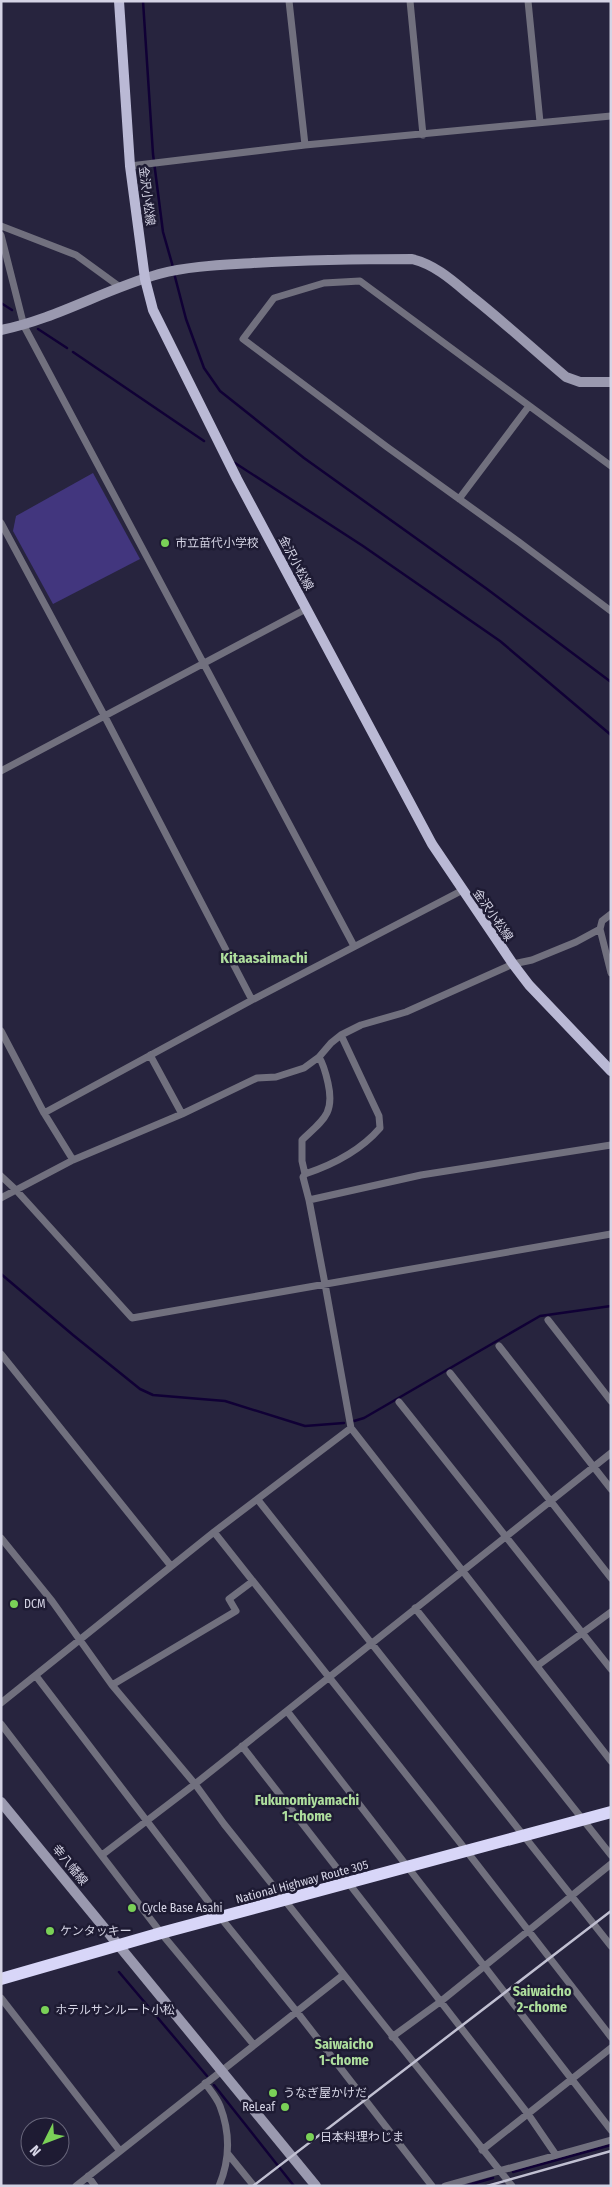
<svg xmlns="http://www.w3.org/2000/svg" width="612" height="2187" viewBox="0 0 612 2187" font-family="'Fira Sans Condensed','Noto Sans JP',sans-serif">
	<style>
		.green { fill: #42367e }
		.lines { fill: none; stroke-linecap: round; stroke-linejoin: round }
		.stream { stroke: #100035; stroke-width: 2.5 }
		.street { stroke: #71707e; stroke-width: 7 }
		.secondary { stroke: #9a99af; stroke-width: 10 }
		.primary { stroke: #bab9d5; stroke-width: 10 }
		.highway { stroke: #d8d6f8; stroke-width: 12 }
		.rail { stroke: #c1c0d2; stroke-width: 2.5 }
		.poi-dot { fill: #7ad157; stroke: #1e1b33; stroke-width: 2 }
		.labels { text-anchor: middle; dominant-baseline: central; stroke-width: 5; stroke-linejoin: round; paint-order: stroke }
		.street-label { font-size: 12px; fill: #d5d4e5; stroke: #1e1b33 }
		.poi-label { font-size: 12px; fill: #d5d4e5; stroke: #1e1b33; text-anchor: start }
		.neighbourhood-label { font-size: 14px; font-weight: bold; fill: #aede9d; stroke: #1e1b33 }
		.quarter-label { font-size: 15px; font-weight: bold; fill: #aede9d; stroke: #1e1b33 }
	</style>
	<rect width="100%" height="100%" fill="#27243e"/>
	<path class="green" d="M 93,473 L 140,559 L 53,604 L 13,531 L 16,516 Z"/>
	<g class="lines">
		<path class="stream" d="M 143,1 L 153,154 L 163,232 L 173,267
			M 174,273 L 186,319 L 204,368 L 220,391 L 304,458 L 487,589 L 611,682
			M 1,303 L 12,310
			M 38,329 L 67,348
			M 73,352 L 204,441
			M 235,463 L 363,546 L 500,641 L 611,735
			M 1,1274 L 73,1335 L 140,1389 L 153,1395 L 225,1401 L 305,1426 L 344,1423
			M 354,1421 L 364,1418 L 540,1316 L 611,1306
			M 119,1972 L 207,2076
			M 214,2085 L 294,2186
			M 513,2172 L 611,2145
			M 465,2186 L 493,2178"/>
		<path class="street" d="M 289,1 L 305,145
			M 410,1 L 423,135
			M 528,1 L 540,122
			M 130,166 L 305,145 L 611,116
			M 1,226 L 76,255 L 120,287
			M 1,235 L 24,326 L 354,946
			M 611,466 L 360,281 L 324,283 L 274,298 L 243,339 L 387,447 L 519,542 L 611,611
			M 459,499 L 529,406
			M 1,523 L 104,715 L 252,1000
			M 1,771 L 306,609
			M 611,914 L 602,921 L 600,929 L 611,973
			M 1,1031 L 44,1113 L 73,1160
			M 150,1055 L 182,1114
			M 319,1057 C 324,1065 326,1074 328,1083 C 335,1114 323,1120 302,1140 L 302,1161 L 305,1174 L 303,1177 L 309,1200 L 325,1284 L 351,1428 L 611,1761
			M 44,1113 L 252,1000 L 461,891
			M 305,1174 C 332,1165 361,1150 380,1128 L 379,1116 L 341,1035
			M 1,1176 L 16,1190 L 132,1318 L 611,1234
			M 1,1198 L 73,1160 L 182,1114 L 257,1078 L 276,1077 L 304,1068 L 319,1057 L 331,1043 L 341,1035 L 361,1025 L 406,1012 L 513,964 L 532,960 L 576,942 L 600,929
			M 309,1200 L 421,1175 L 611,1145
			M 548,1320 L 611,1401
			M 499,1346 L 611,1489
			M 1,1354 L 171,1566
			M 450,1373 L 611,1578
			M 399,1402 L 611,1669
			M 258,1500 L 611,1946
			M 214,1532 L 458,1840 L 611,2037
			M 1,1538 L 52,1601 L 112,1685 L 195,1784 L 224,1824 L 512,2186
			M 415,1608 L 611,1855
			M 537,1666 L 611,1612
			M 36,1676 L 221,1918 L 297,2012 L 432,2186
			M 112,1685 L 236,1611 L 229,1599 L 253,1581
			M 1,1703 L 214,1532 L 351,1428
			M 287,1711 L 611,2130
			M 1,1724 L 161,1933 L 254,2045
			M 242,1746 L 528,2114 L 556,2155
			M 102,1855 L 195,1784 L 611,1453
			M 1,1998 L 120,2151
			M 392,2037 L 440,2002 L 611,1864
			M 205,2083 C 210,2090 217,2098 220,2106 C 230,2132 230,2160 219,2186
			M 482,2150 L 611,2048
			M 228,2154 L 254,2186
			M 88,2176 L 95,2186
			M 76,2186 L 343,1975
			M 445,2186 L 611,2140"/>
		<path class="secondary" d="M 1,330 C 56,319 105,289 159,274 C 189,266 222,265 253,263 C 306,260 359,259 412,259 C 436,265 453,281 471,296 C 504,322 534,350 566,377 L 580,382 L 611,382
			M 1,1802 L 316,2186"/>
		<path class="primary" d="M 119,1 L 130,166 L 145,279 L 153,310 L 237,479 L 432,844 L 513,964 L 529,985 L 611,1071"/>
		<path class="highway" d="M 1,1979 L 161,1933 L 611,1812"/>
		<path class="rail" d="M 253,2186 L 611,1911
			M 487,2186 L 611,2151"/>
	</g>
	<g class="poi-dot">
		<circle cx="165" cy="543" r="5"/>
		<circle cx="14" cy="1604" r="5"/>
		<circle cx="132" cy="1908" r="5"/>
		<circle cx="50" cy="1931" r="5"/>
		<circle cx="45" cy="2010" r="5"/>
		<circle cx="273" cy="2093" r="5"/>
		<circle cx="285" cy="2107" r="5"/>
		<circle cx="310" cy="2137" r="5"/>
	</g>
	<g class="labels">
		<g class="street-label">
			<text transform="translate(147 196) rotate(83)">金沢小松線</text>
			<text transform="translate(296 563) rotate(62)">金沢小松線</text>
			<text transform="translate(493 915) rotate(55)">金沢小松線</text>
			<text transform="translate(70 1865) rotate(51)">幸八幡線</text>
			<text transform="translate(302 1882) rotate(-15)">National Highway Route 305</text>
		</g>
		<g class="poi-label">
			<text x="175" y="543">市立苗代小学校</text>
			<text x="24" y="1604">DCM</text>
			<text x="142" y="1908">Cycle Base Asahi</text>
			<text x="60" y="1931">ケンタッキー</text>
			<text x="55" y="2010">ホテルサンルート小松</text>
			<text x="283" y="2093">うなぎ屋かけだ</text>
			<text x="275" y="2107" text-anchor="end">ReLeaf</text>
			<text x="320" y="2137">日本料理わじま</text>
		</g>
		<g class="neighbourhood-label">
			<text x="307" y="1800">Fukunomiyamachi<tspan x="307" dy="16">1-chome</tspan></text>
			<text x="542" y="1991">Saiwaicho<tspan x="542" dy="16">2-chome</tspan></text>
			<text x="344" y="2044">Saiwaicho<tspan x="344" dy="16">1-chome</tspan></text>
		</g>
		<g class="quarter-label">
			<text x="264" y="958">Kitaasaimachi</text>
		</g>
	</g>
	<rect width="612" height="2187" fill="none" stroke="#d5d4e5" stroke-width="5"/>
	<g transform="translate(45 2142) rotate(228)"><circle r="24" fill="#1e1b33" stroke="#67657a"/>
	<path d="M0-4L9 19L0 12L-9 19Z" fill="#7ad157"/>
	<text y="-8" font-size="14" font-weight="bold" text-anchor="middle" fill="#d5d4e5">N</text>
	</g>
</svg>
